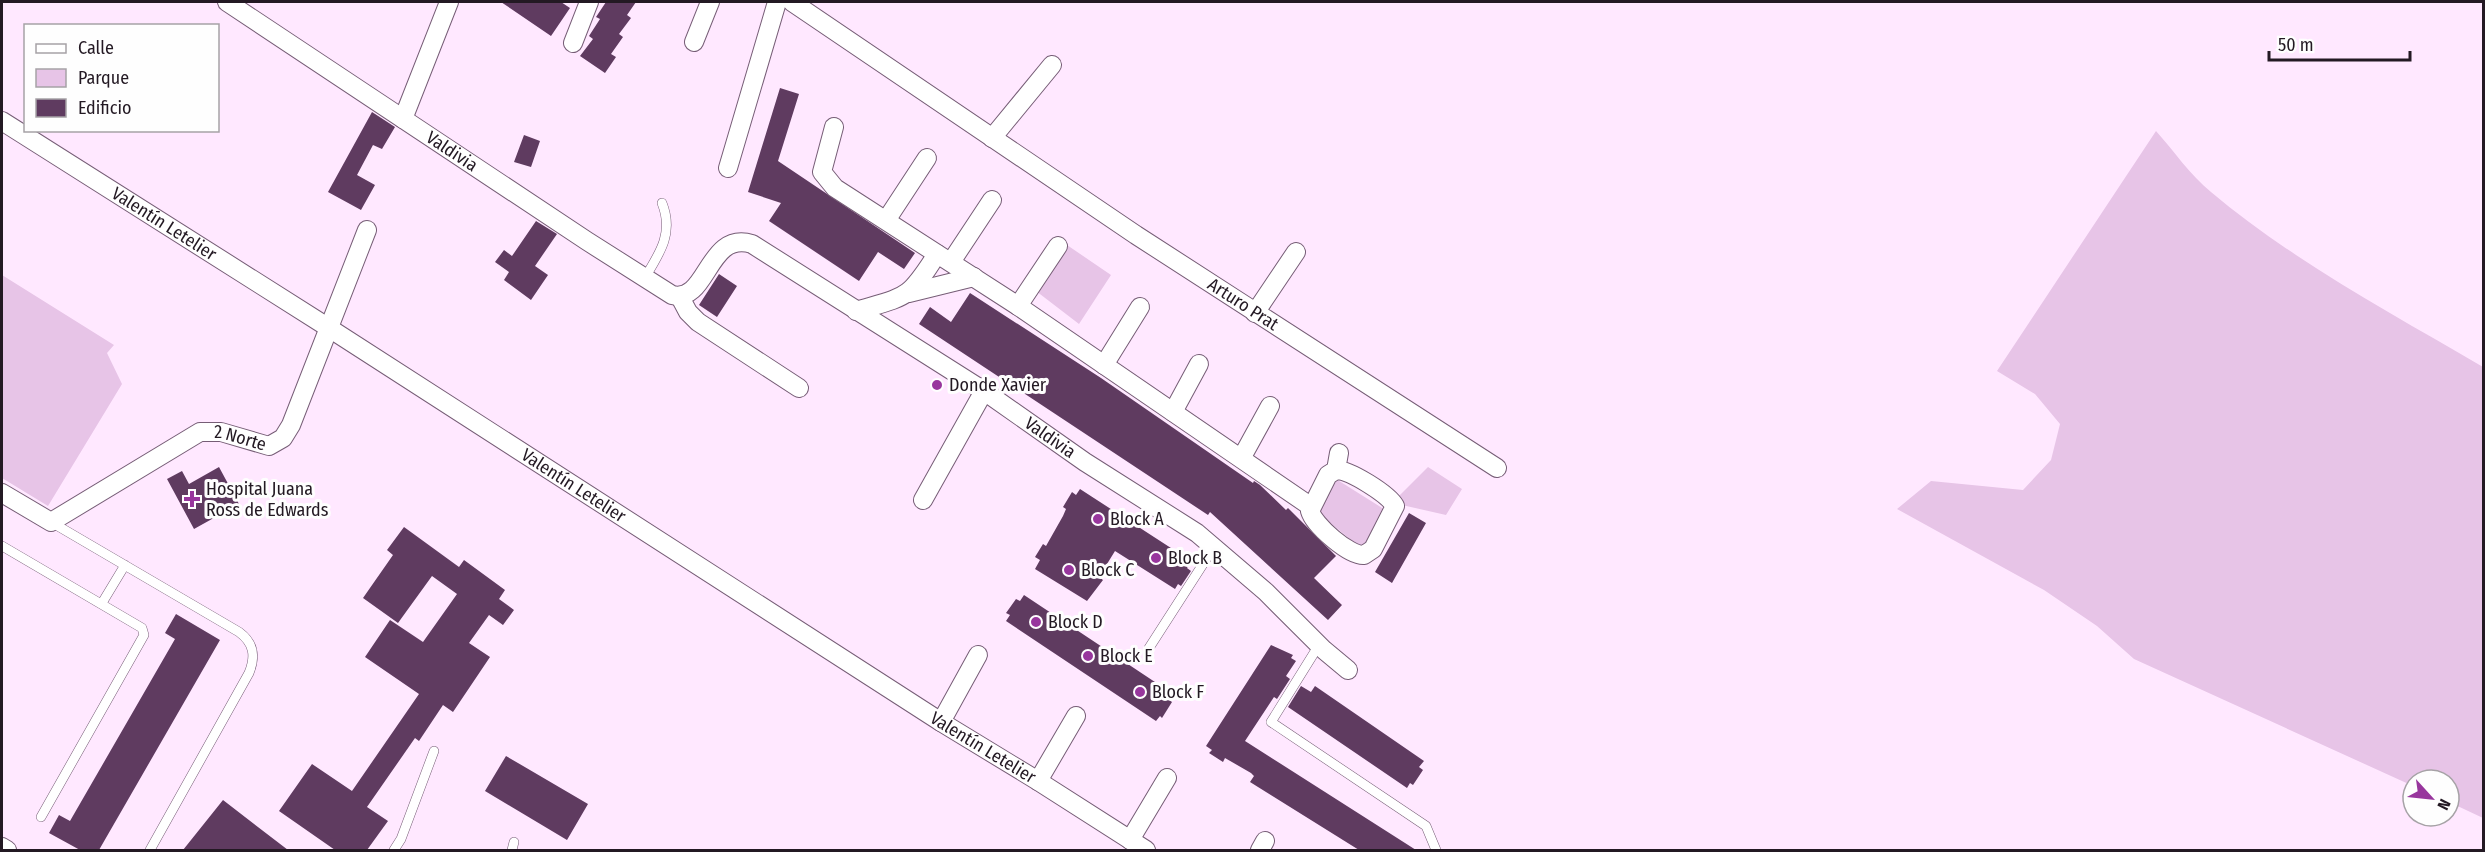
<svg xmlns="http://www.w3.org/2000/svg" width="2485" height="852" viewBox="0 0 2485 852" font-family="'Fira Sans Condensed',sans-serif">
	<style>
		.green { fill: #e7c4e7 }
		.building { fill: #5f3b60 }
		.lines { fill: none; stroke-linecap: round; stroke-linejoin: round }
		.service-casing { stroke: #765d76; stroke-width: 10 }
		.minor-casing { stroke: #765d76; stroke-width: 20 }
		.service { stroke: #fff; stroke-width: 9 }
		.minor { stroke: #fff; stroke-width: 18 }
		.poi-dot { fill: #98369d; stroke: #fefefe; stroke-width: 2 }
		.labels { text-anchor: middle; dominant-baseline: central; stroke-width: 6; stroke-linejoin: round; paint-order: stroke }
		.street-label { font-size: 18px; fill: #231923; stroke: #fefefe }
		.poi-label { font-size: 18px; fill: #231923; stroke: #fefefe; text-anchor: start }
	</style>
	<rect width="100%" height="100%" fill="#ffe8ff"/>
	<path class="green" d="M 2156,131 C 2174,151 2190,175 2211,192 C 2293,261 2391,313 2483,367 L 2483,818 L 2449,802 L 2449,780 L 2413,780 L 2413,786 L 2134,659 L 2097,626 L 2044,590 L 1897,509 L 1931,481 L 2023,490 L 2051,460 L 2060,424 L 2035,394 L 1997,371 Z
		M 1067,245 L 1111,275 L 1079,324 L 1036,291 Z
		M 2,275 L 114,345 L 107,353 L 122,384 L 48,506 L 2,478 Z
		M 1428,467 L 1462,489 L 1446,515 L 1402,505 L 1398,497 Z
		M 1336,479 L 1387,511 L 1362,549 L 1317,512 Z"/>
	<path class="building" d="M 501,2 L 561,2 L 570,8 L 551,36 Z
		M 606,2 L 636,2 L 627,15 L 631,18 L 619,34 L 623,37 L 611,54 L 616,57 L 605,73 L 580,56 L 593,39 L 589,36 L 600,19 L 596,17 Z
		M 780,88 L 799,94 L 778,161 L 915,253 L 904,269 L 878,252 L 859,281 L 769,221 L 781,203 L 748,192 Z
		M 372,112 L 395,127 L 382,149 L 373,145 L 357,175 L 375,185 L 361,210 L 328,192 Z
		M 524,135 L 540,141 L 531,167 L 514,162 Z
		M 536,221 L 557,234 L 535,266 L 548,275 L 531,300 L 504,280 L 509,272 L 495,262 L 504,250 L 512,256 Z
		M 719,274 L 737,286 L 717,317 L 699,305 Z
		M 970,293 L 1101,378 L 1253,483 L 1254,481 L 1260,485 L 1286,510 L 1288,508 L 1336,556 L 1314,578 L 1342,605 L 1328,620 L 1210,512 L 1208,515 L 919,324 L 930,307 L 951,322 Z
		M 219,467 L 239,504 L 194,529 L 167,479 L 182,471 L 189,484 Z
		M 1080,489 L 1191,561 L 1187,568 L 1191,571 L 1181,586 L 1178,584 L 1175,589 L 1115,551 L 1099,577 L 1103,580 L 1087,601 L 1035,569 L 1040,560 L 1035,557 L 1043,544 L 1046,546 L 1063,516 L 1066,509 L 1063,507 L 1072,492 L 1076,495 Z
		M 1409,513 L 1426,523 L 1392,583 L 1375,572 Z
		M 404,527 L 459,567 L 464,560 L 505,590 L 499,599 L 514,610 L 503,625 L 489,615 L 469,643 L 490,657 L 453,712 L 443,705 L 419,741 L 415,738 L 367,807 L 388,821 L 367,850 L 335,850 L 279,811 L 312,764 L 352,791 L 419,694 L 365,657 L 390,620 L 423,642 L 457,594 L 432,576 L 398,623 L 363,598 L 393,555 L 387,550 Z
		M 1024,595 L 1173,694 L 1169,700 L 1172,702 L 1162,718 L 1160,716 L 1156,721 L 1006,621 L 1010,615 L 1006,613 L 1016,599 L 1020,601 Z
		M 176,614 L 220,640 L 99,850 L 80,850 L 49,833 L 59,815 L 70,821 L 175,639 L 165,633 Z
		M 1271,645 L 1293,655 L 1291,658 L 1296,661 L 1286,676 L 1290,679 L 1277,699 L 1274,697 L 1245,741 L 1416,850 L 1359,850 L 1250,782 L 1254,776 L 1251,773 L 1225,758 L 1223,762 L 1209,753 L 1212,750 L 1206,746 Z
		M 1301,686 L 1311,692 L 1315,686 L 1424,761 L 1419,767 L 1423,770 L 1413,785 L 1410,783 L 1407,788 L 1288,707 Z
		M 506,756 L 588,804 L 567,840 L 485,791 Z
		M 223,800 L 271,837 L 288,850 L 183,850 Z"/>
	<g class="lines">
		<g class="service-casing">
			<path id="service" d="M 644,279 C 660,253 674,233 662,203
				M 51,522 L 239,632 C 254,643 256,656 249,673 L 150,850
				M 2,546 L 142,628 L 144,635 L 41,817
				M 102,603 L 125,565
				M 1319,645 L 1271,722 L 1426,826 L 1436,850
				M 1149,648 L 1214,547
				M 394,850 L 401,839 L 434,751
				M 512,850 L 514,842"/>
		</g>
		<g class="minor-casing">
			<g id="minor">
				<path id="s1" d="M 227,2 L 587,241 L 672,295 C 708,304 707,230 752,244 L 984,391 L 1085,462 L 1197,533 L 1266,592 L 1324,650 L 1348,670"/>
				<path id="s2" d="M 792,2 L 1136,235 L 1497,468"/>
				<path d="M 694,42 L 710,2"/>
				<path d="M 573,43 L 589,2"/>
				<path d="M 403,119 L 449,2"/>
				<path id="s3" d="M 2,121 L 329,328 L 941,722 L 1038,781 L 1146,850"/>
				<path d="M 834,127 L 822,172 L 835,188 L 1018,306 L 1310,506"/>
				<path d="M 992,138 L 1052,65"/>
				<path d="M 728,168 L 777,2"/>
				<path d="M 887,219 L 927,158"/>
				<path d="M 951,262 L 992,200"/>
				<path d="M 909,293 L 974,277"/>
				<path d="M 680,297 L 688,312 L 698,322 L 799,388"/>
				<path d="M 1018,306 L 1058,246"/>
				<path d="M 856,311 C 907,296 908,300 937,254"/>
				<path d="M 1255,313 L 1296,252"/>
				<path d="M 1104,365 L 1140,307"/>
				<path d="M 1173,412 L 1199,364"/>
				<path d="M 1242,457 L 1270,406"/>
				<path d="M 1336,470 C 1350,470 1388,494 1395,506 L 1373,549 L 1364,555 C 1349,556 1314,525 1310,511 L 1328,475 L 1336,470 L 1339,453"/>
				<path id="s4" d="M 2,493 L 51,522 L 200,432 L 221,432 L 269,446 L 283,438 L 291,425 L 367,230"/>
				<path d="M 923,500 L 984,391"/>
				<path d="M 941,722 L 978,655"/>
				<path d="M 1038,781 L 1076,716"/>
				<path d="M 1130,840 L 1167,778"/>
				<path d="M 2,847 L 7,850"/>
				<path d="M 1260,850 L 1265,841"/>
			</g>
		</g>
		<use href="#service" class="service"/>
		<use href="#minor" class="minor"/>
	</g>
	<g class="poi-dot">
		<circle cx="937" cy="385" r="6"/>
		<path d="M189 490h6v6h6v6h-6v6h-6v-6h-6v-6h6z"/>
		<circle cx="1098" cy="519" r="6"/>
		<circle cx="1156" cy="558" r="6"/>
		<circle cx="1069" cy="570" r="6"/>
		<circle cx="1036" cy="622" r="6"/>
		<circle cx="1088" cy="656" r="6"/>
		<circle cx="1140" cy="692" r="6"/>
	</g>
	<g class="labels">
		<g class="street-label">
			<text stroke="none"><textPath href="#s1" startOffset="270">Valdivia</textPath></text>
			<text stroke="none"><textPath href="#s3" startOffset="192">Valentín Letelier</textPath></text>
			<text stroke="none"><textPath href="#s2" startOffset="543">Arturo Prat</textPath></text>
			<text stroke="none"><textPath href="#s1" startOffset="992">Valdivia</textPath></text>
			<text stroke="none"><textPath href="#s4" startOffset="272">2 Norte</textPath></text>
			<text stroke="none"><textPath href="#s3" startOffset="678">Valentín Letelier</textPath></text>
			<text stroke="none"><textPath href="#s3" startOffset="1164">Valentín Letelier</textPath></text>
		</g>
		<g class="poi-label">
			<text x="949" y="385">Donde Xavier</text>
			<text x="206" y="489">Hospital Juana<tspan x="206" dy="21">Ross de Edwards</tspan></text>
			<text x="1110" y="519">Block A</text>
			<text x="1168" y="558">Block B</text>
			<text x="1081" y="570">Block C</text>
			<text x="1048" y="622">Block D</text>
			<text x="1100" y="656">Block E</text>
			<text x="1152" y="692">Block F</text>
		</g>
	</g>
	<rect width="2485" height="852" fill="none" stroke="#231923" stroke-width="6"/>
	<rect x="24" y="24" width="195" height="108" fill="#fefefe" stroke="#a6a2a6" stroke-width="1.5"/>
	<rect x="36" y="44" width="30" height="9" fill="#ffffff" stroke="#a6a2a6" stroke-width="1.5"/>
	<text x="78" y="54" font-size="18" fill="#231923">Calle</text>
	<rect x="36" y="69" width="30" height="18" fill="#e7c4e7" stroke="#a6a2a6" stroke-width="1.5"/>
	<text x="78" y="84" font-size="18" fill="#231923">Parque</text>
	<rect x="36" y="99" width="30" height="18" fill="#5f3b60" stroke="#a6a2a6" stroke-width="1.5"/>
	<text x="78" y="114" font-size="18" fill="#231923">Edificio</text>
	<g transform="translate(2431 798) rotate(117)"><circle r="28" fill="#fefefe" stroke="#a6a2a6" stroke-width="1.5"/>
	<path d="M0-4.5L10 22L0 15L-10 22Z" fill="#98369d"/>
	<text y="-9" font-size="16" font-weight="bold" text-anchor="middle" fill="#231923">N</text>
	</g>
	<path d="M2269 51v9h141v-9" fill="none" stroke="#231923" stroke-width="3"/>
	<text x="2278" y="51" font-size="18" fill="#231923" stroke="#fefefe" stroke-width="4.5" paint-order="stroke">50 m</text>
</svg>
